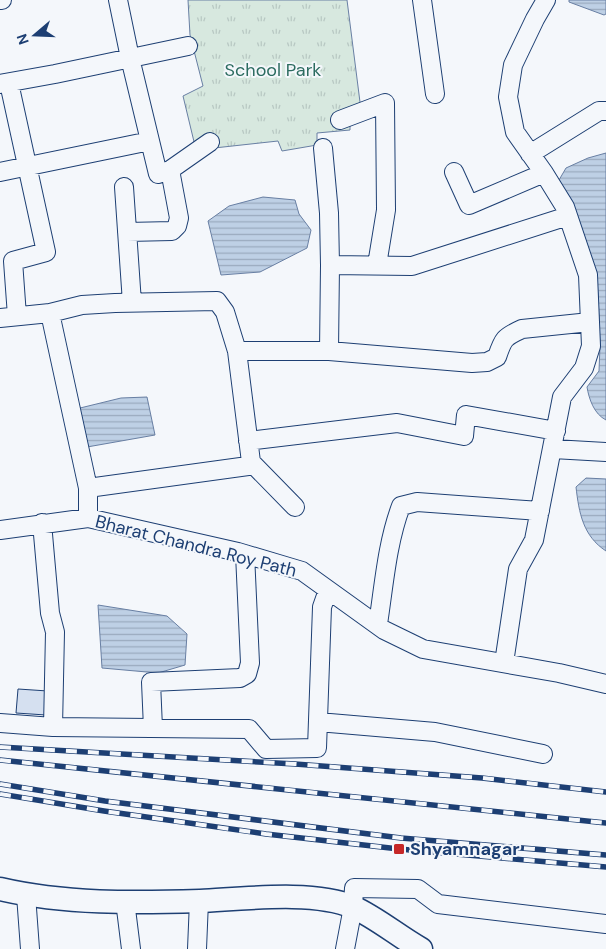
<svg xmlns="http://www.w3.org/2000/svg" width="606" height="949" viewBox="0 0 606 949" font-family="'DM Sans',sans-serif">
	<style>
		.park { fill: url(#park-tufts); stroke: #687fa3 }
		.water { fill: url(#water-rules); stroke: #687fa3 }
		.building { fill: #d5e0f0; stroke: #1d3f73 }
		.lines { fill: none; stroke-linecap: round; stroke-linejoin: round }
		.minor-casing { stroke: #1d3f73; stroke-width: 20 }
		.major-casing { stroke: #1d3f73; stroke-width: 25 }
		.minor { stroke: #f4f7fb; stroke-width: 18 }
		.major { stroke: #f4f7fb; stroke-width: 22 }
		.rail-casing { stroke: #1d3f73; stroke-width: 5.5 }
		.rail { stroke: #f4f7fb; stroke-width: 4; stroke-dasharray: 11; stroke-linecap: butt }
		.poi-dot { fill: #c62828; stroke: #f4f7fb; stroke-width: 2 }
		.labels { text-anchor: middle; dominant-baseline: central; stroke-width: 4; stroke-linejoin: round; paint-order: stroke }
		.park-label { font-size: 18px; fill: #2c6c60; stroke: #f4f7fb }
		.street-label { font-size: 18px; fill: #1d3f73; stroke: #f4f7fb }
		.poi-label { font-size: 18px; font-weight: bold; fill: #1d3f73; stroke: #f4f7fb; text-anchor: start }
	</style>
	<defs>
		<pattern id="park-tufts" width="24" height="20" patternUnits="userSpaceOnUse" patternTransform="scale(1.25)"><rect width="24" height="20" fill="#d7e8df"/><path d="M3 7l-1-3M5 7V3M7 7l1-3M15 17l-1-3M17 17v-4M19 17l1-3" fill="none" stroke="#b8c8c3"/></pattern>
		<pattern id="water-rules" width="6" height="5" patternUnits="userSpaceOnUse" patternTransform="scale(1.25)"><rect width="6" height="5" fill="#bed0e5"/><path d="M0 2.5h6" fill="none" stroke="#9aaabe"/></pattern>
	</defs>
	<rect width="100%" height="100%" fill="#f4f7fb"/>
	<path class="park" d="M 188,0 L 347,0 L 361,110 L 350,117 L 350,130 L 317,133 L 317,145 L 282,151 L 278,141 L 196,150 L 183,96 L 203,86 L 190,35 Z"/>
	<path class="water" d="M 569,0 L 606,0 L 606,14 L 604,15 L 569,2 Z
		M 606,153 L 606,420 C 594,414 589,399 587,387 L 599,371 L 600,346 L 598,293 L 589,257 L 559,180 L 566,168 L 588,158 Z
		M 263,197 L 295,200 L 299,214 L 311,230 L 307,248 L 260,272 L 221,275 L 208,221 L 229,206 Z
		M 147,397 L 155,435 L 87,447 L 76,409 L 121,398 Z
		M 586,478 L 606,479 L 606,551 C 583,536 579,513 576,487 Z
		M 98,605 L 167,616 L 187,634 L 185,665 L 158,673 L 102,668 Z"/>
	<path class="building" d="M 18,689 L 48,691 L 46,715 L 16,713 Z"/>
	<g class="lines">
		<g class="minor-casing">
			<path id="minor" d="M 0,0 L 2,0
				M 118,0 L 130,58 L 158,174 L 170,170 L 210,142
				M 422,0 L 435,94
				M 9,83 L 46,252 L 13,261 L 17,316
				M 0,84 L 55,74 L 188,46
				M 340,120 L 385,103 L 386,210 L 377,265
				M 323,148 L 329,213 L 330,265
				M 530,154 L 599,111 L 606,111
				M 0,172 L 150,141
				M 454,172 L 469,205 L 544,173
				M 124,187 L 132,303
				M 127,232 L 172,231 L 177,226 L 179,218 L 170,170
				M 0,318 L 50,313
				M 329,351 L 472,363 L 487,362 L 497,357 C 503,339 504,337 522,329 L 590,322
				M 248,441 L 397,423 L 464,436 L 466,415 L 556,431
				M 553,449 L 606,452
				M 251,462 L 295,507
				M 88,488 L 248,466 L 251,462 L 237,351 L 329,351 L 330,265 L 412,266 L 568,216
				M 88,518 L 88,488 L 50,313 L 82,305 L 115,303 L 217,301 L 225,312 L 237,351
				M 0,530 L 88,518 L 238,552 L 302,571 L 384,630 L 423,649 L 559,673 L 606,684
				M 378,624 C 384,585 387,543 401,506 L 417,502 L 540,511
				M 504,663 L 518,569 L 534,540 L 562,397 L 584,368 L 591,346 L 588,275 L 565,207 L 544,173 L 515,132 L 508,97 L 513,65 L 535,19 L 546,0
				M 318,722 L 435,732 L 543,754
				M 0,723 L 53,727 L 55,632 L 50,613 L 42,523
				M 53,727 L 249,729 L 266,749 L 317,748 L 322,607 L 328,590
				M 153,728 L 151,682 L 240,678 L 247,674 L 250,663 L 245,554
				M 26,895 L 30,949
				M 125,901 L 131,949
				M 197,949 L 199,901
				M 345,949 L 353,907 L 354,888 L 418,889 L 438,904 L 606,924"/>
		</g>
		<g class="major-casing">
			<path id="major" d="M 0,889 C 64,904 134,903 200,901 C 242,899 315,890 353,907 C 377,918 398,936 421,949"/>
		</g>
		<use href="#minor" class="minor"/>
		<use href="#major" class="major"/>
		<g class="rail-casing">
			<path id="rail" d="M 0,747 L 295,764 L 482,778 L 606,792
				M 0,760 L 606,823
				M 0,784 L 105,801 L 401,838 L 606,855
				M 0,794 L 104,811 L 266,834 L 399,849 L 606,867"/>
		</g>
		<use href="#rail" class="rail"/>
	</g>
	<rect class="poi-dot" x="393" y="843" width="12" height="12" rx="2.5"/>
	<g class="labels">
		<g class="park-label">
			<text x="273" y="70">School Park</text>
		</g>
		<g class="street-label">
			<text transform="translate(196 546) rotate(14)">Bharat Chandra Roy Path</text>
		</g>
		<g class="poi-label">
			<text x="410" y="849">Shyamnagar</text>
		</g>
	</g>
	<g transform="translate(35 35) rotate(251)" stroke="#f4f7fb" stroke-width="4" paint-order="stroke">
	<path d="M0-4L9 19L0 12L-9 19Z" fill="#1d3f73"/>
	<text y="-8" font-size="14" font-weight="bold" text-anchor="middle" fill="#1d3f73">N</text>
	</g>
</svg>
